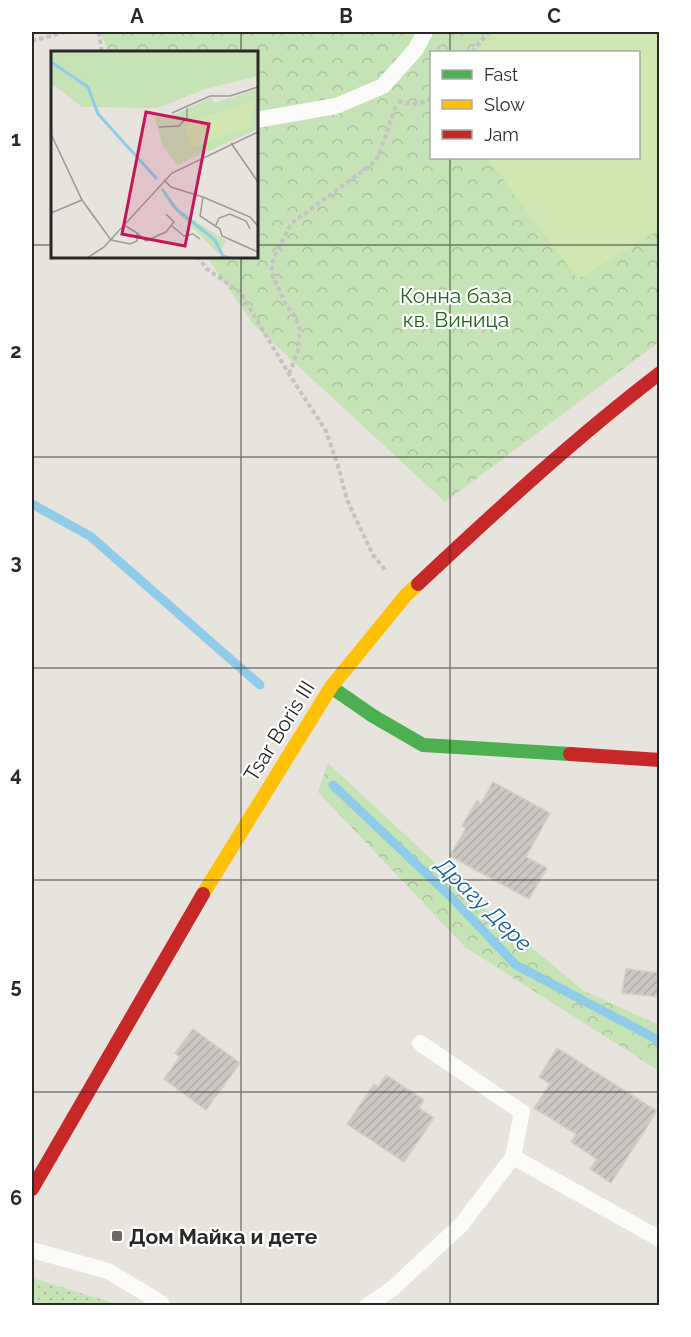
<svg xmlns="http://www.w3.org/2000/svg" width="691" height="1337" viewBox="0 0 691 1337" font-family="Raleway,sans-serif">
	<style>
		.grass { fill: url(#grass-dots) }
		.forest { fill: url(#forest-crowns); fill-rule: evenodd }
		.pitch { fill: #d0e7b2 }
		.lines { fill: none; stroke-linecap: round; stroke-linejoin: round }
		.stream { stroke: #8fccea; stroke-width: 9 }
		.building { fill: url(#building-hatch); stroke: #d2cfc9; stroke-width: 1.5 }
		.path { stroke: #c4c3c3; stroke-width: 4; stroke-dasharray: 4.5 3; stroke-linecap: butt }
		.lane { stroke: #fbfbfa; stroke-width: 16 }
		.fast { stroke: #4caf50; stroke-width: 14 }
		.slow { stroke: #ffc107; stroke-width: 14 }
		.jam { stroke: #c62828; stroke-width: 14 }
		.grid { fill: none; stroke: #282828; stroke-width: 1.5; stroke-opacity: 0.55 }
		.poi-dot { fill: #6b6967; stroke: #fff; stroke-width: 2 }
		.labels { text-anchor: middle; dominant-baseline: central; stroke-width: 4.5; stroke-linejoin: round; paint-order: stroke }
		.park-label { font-size: 21px; fill: #226518; stroke: #fff }
		.street-label { font-size: 21px; fill: #282828; stroke: #fff }
		.poi-label { font-size: 21px; font-weight: bold; fill: #282828; stroke: #fff; text-anchor: start }
		.water-label { font-size: 22px; font-style: italic; fill: #0b5e99; stroke: #fff }
		.inset-river { fill: none; stroke: #8fccea; stroke-width: 3 }
		.inset-road { fill: none; stroke: #9b9895; stroke-width: 1.5 }
		.view { fill: #c2185b; fill-opacity: 0.15; stroke: #c2185b; stroke-width: 3 }
		.inset-edge { fill: none; stroke: #282828; stroke-width: 3 }
		.neatline { fill: none; stroke: #282828; stroke-width: 2 }
		.grid-label { font-size: 20px; text-anchor: middle; font-weight: bold; fill: #282828 }
	</style>
	<defs>
		<pattern id="grass-dots" width="8" height="8" patternUnits="userSpaceOnUse" patternTransform="scale(1.5)"><rect width="8" height="8" fill="#c5e3b5"/><path d="M2 2h.1M6 6h.1" fill="none" stroke="#a9c39c" stroke-width="1.8" stroke-linecap="round"/></pattern>
		<pattern id="forest-crowns" width="20" height="18" patternUnits="userSpaceOnUse" patternTransform="scale(1.5)"><rect width="20" height="18" fill="#c5e3b5"/><path d="M2 6a3 3 0 1 1 6 0M12 15a3 3 0 1 1 6 0" fill="none" stroke="#a9c39c"/></pattern>
		<pattern id="building-hatch" width="6" height="6" patternUnits="userSpaceOnUse" patternTransform="scale(1.5)"><rect width="6" height="6" fill="#ccc9c4"/><path d="M-1 1l2-2M0 6l6-6M5 7l2-2" fill="none" stroke="#afada8"/></pattern>
	</defs>
	<rect width="100%" height="100%" fill="#e7e3dd"/>
	<path class="grass" d="M 32,1278 L 120,1305 L 32,1305 Z"/>
	<path class="forest" d="M 101,32 L 659,32 L 659,342 L 445,502 L 253,324 L 207,257 L 256,256 L 256,52 L 108,52 ZM 432,52 L 638,52 L 638,158 L 432,158 Z
		M 328,763 L 476,901 L 584,991 L 659,1025 L 659,1071 L 465,947 L 318,792 Z"/>
	<path class="pitch" d="M 487,32 L 659,32 L 659,230 L 578,279 L 487,158 L 638,158 L 638,52 L 470,52 Z"/>
	<g class="lines">
		<path class="stream" d="M 32,504 L 90,536 L 260,685
			M 333,785 L 451,897 L 516,965 L 660,1041"/>
	</g>
	<path class="building" d="M 493,782 L 550,813 L 526,857 L 547,868 L 529,899 L 450,856 L 466,828 L 462,826 L 477,800 L 481,804 Z
		M 626,969 L 660,973 L 660,997 L 622,993 Z
		M 193,1029 L 240,1063 L 206,1110 L 164,1079 L 180,1057 L 175,1053 Z
		M 557,1048 L 657,1111 L 611,1183 L 590,1169 L 597,1159 L 571,1142 L 576,1134 L 534,1108 L 550,1084 L 539,1077 Z
		M 386,1075 L 424,1100 L 419,1108 L 434,1118 L 404,1162 L 347,1124 L 374,1084 L 378,1087 Z"/>
	<g class="lines">
		<path class="path" d="M 99,32 L 102,52
			M 32,41 L 65,32
			M 472,52 L 489,32
			M 398,101 C 410,105 420,105 432,98
			M 197,256 L 207,269 L 240,292 L 289,374 L 326,431 L 339,469 L 347,500 L 373,555 L 386,571
			M 289,374 L 298,351 L 300,330 L 296,318 L 286,305 L 271,272 L 274,257 L 291,224 L 372,164 L 379,155 L 396,105"/>
		<path class="lane" d="M 256,120 L 336,106 L 383,86 L 416,49 L 425,32
			M 513,1157 L 660,1239
			M 32,1250 L 108,1271 L 161,1303 L 162,1306
			M 367,1306 L 393,1288 L 461,1225 L 513,1157 L 522,1112 L 420,1043"/>
		<path class="fast" d="M 331,687 L 373,716 L 423,745 L 570,754"/>
		<path class="slow" d="M 203,894 L 331,687 L 406,595 L 418,584"/>
		<path class="jam" d="M 418,584 C 496,511 575,438 660,373
			M 570,754 L 660,760
			M 32,1189 L 203,894"/>
	</g>
	<path class="grid" d="M 241,32 L 241,52M 450,32 L 450,52M 450,158 L 450,1306M 32,245 L 52,245M 256,245 L 660,245M 241,256 L 241,1306M 32,457 L 660,457M 32,668 L 660,668M 32,880 L 660,880M 32,1092 L 660,1092"/>
	<rect class="poi-dot" x="111" y="1230" width="12" height="12" rx="3"/>
	<g class="labels">
		<g class="park-label">
			<text x="456" y="295">Конна база<tspan x="456" dy="24">кв. Виница</tspan></text>
		</g>
		<g class="street-label">
			<text transform="translate(279 731) rotate(-58)">Tsar Boris III</text>
		</g>
		<g class="poi-label">
			<text x="129" y="1236">Дом Майка и дете</text>
		</g>
		<g class="water-label">
			<text transform="translate(484 904) rotate(44)">Драгу Дере</text>
		</g>
	</g>
	<g transform="translate(51 51)">
		<rect width="207" height="207" fill="#e7e3dd"/>
		<path d="M 0,0 L 207,0 L 207,25 L 154,38 L 107,57 L 31,56 L 0,32 ZM 207,38 L 205,79 L 126,114 L 112,95 L 103,65 L 126,63 L 160,46 L 163,52 ZM 111,136 L 130,161 L 175,190 L 168,203 L 120,155 Z" fill="#c5e3b5"/>
		<path d="M 204,50 L 200,76 L 142,96 L 133,77 L 143,69 Z" fill="#d0e7b2"/>
		<path class="inset-river" d="M 0,11 L 37,36 L 47,63 L 106,128M 111,138 L 125,158 L 164,189 L 172,205 L 179,207"/>
		<path class="inset-road" d="M 121,62 L 159,45 L 179,45 L 207,36M 108,76 L 128,75 L 136,66 L 136,57M 0,83 L 31,149 L 60,189M 180,92 L 207,131M 113,129 L 120,136 L 152,146 L 149,165 L 169,178 L 171,185 L 207,201M 152,146 L 199,166 L 207,175M 0,162 L 31,149M 165,174 L 168,167 L 179,163 L 195,170 L 199,178M 121,175 L 133,185 L 142,183 L 149,188M 86,182 L 95,190 L 115,181 L 123,171 L 115,163M 60,189 L 79,193 L 86,190 L 86,182 L 73,174M 36,207 L 53,196 L 121,122 L 207,81"/>
		<path class="view" d="M 95,61 L 158,73 L 134,195 L 71,183 Z"/>
		<rect width="207" height="207" class="inset-edge"/>
	</g>
	<rect width="691" height="1337" fill="none" stroke="#ffffff" stroke-width="66"/>
	<rect x="430" y="51" width="210" height="108" fill="#ffffff" stroke="#a9a9a9" stroke-width="1.5"/>
	<rect x="442" y="70" width="30" height="9" fill="#4caf50" stroke="#a9a9a9" stroke-width="1.5"/>
	<text x="484" y="81" font-size="18" fill="#282828">Fast</text>
	<rect x="442" y="100" width="30" height="9" fill="#ffc107" stroke="#a9a9a9" stroke-width="1.5"/>
	<text x="484" y="111" font-size="18" fill="#282828">Slow</text>
	<rect x="442" y="130" width="30" height="9" fill="#c62828" stroke="#a9a9a9" stroke-width="1.5"/>
	<text x="484" y="141" font-size="18" fill="#282828">Jam</text>
	<rect x="33" y="33" width="625" height="1271" class="neatline"/>
	<g class="grid-label">
		<text x="137" y="23">A</text>
		<text x="346" y="23">B</text>
		<text x="554" y="23">C</text>
		<text x="16" y="146">1</text>
		<text x="16" y="358">2</text>
		<text x="16" y="569">3</text>
		<text x="16" y="781">4</text>
		<text x="16" y="993">5</text>
		<text x="16" y="1205">6</text>
	</g>
</svg>
